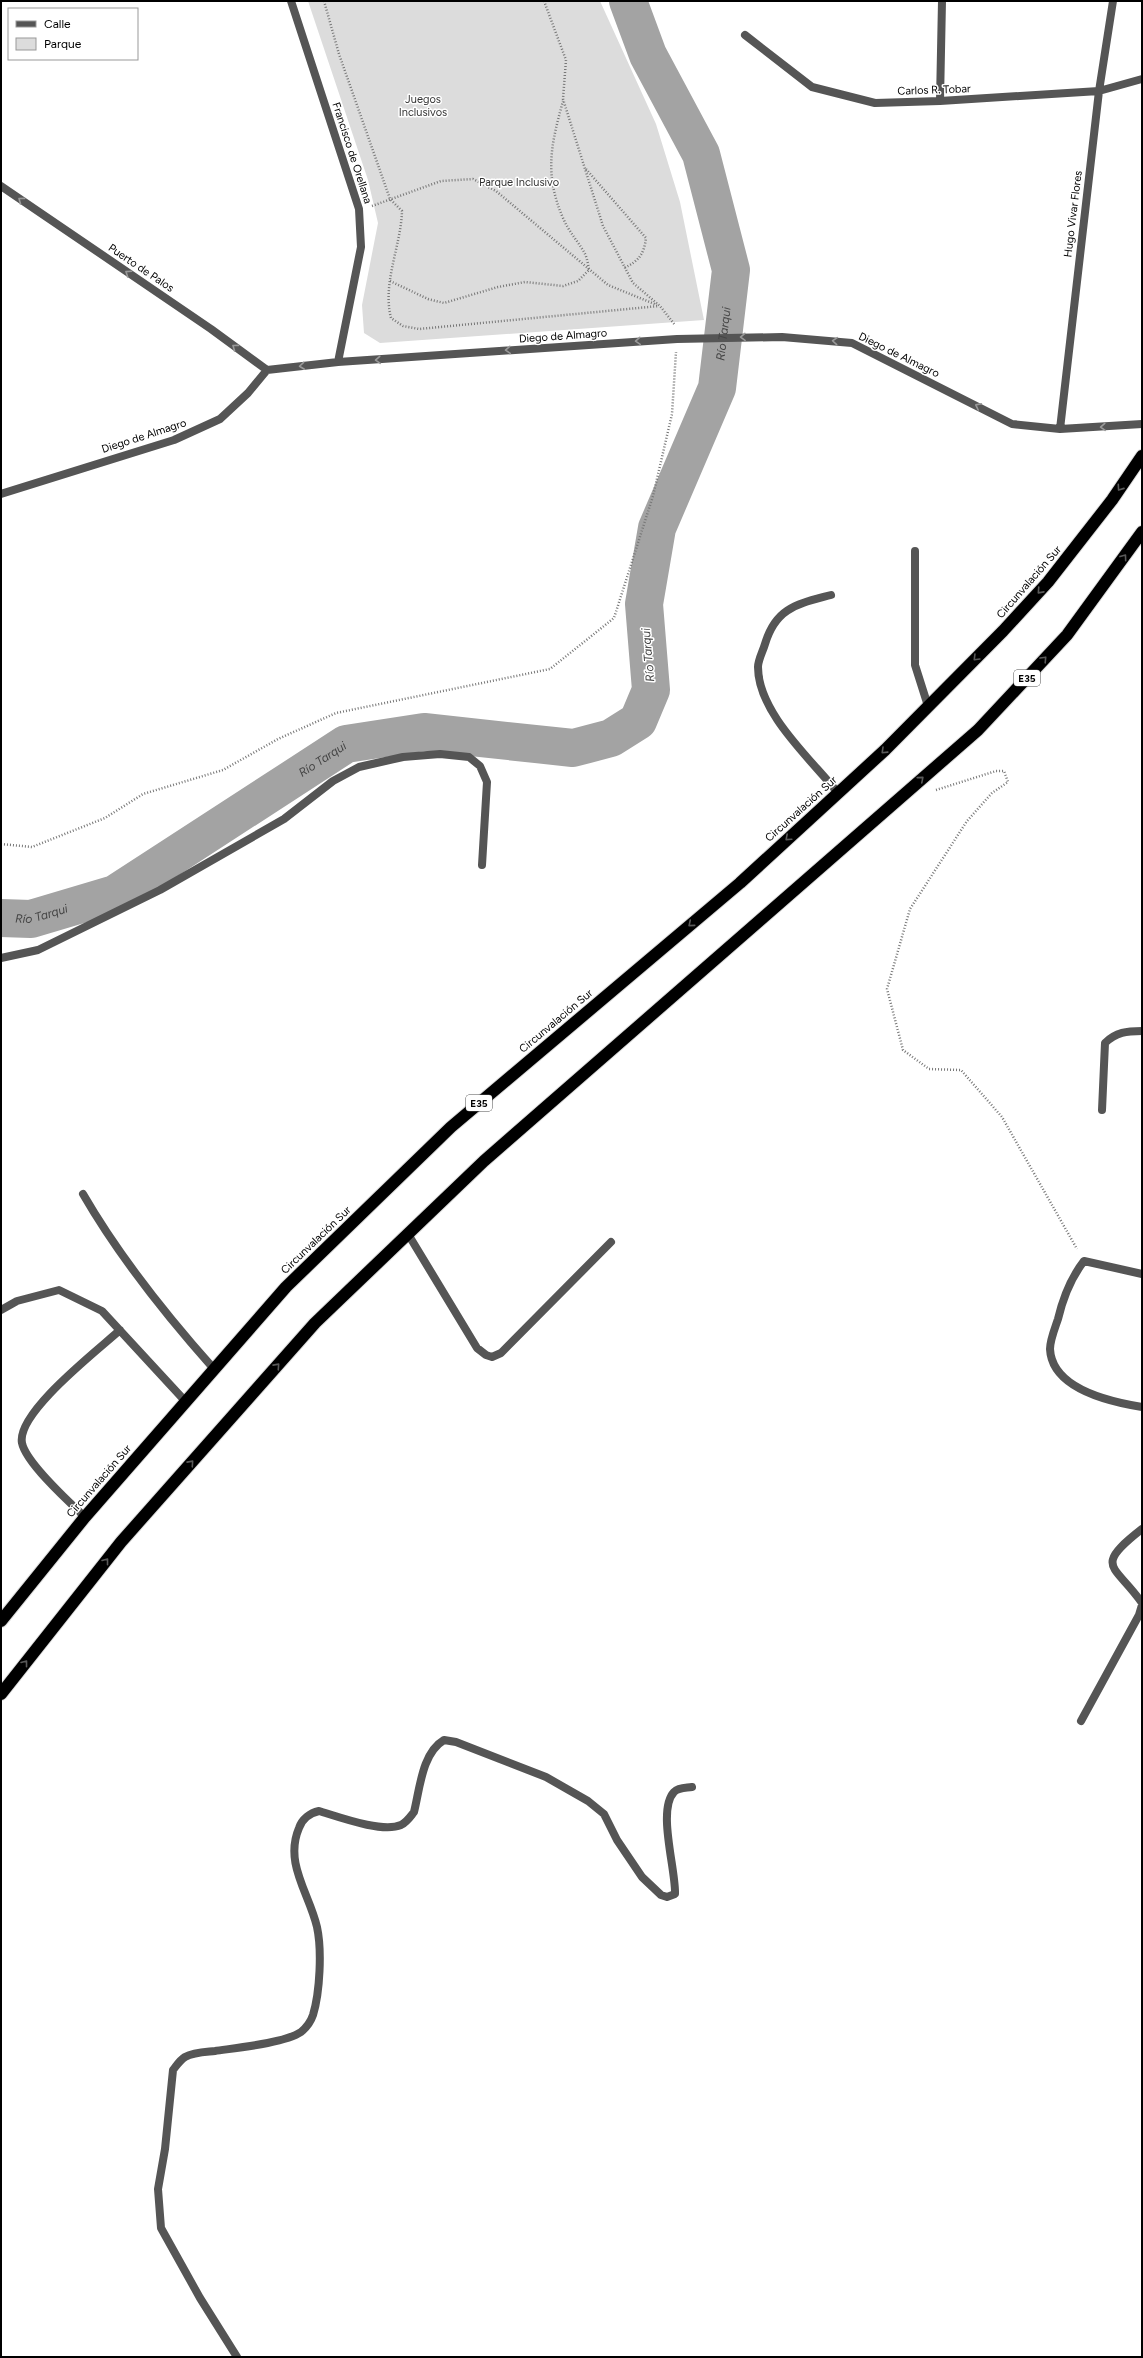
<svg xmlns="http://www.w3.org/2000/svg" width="1143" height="2358" viewBox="0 0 1143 2358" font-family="Figtree,sans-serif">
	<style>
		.green { fill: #dcdcdc }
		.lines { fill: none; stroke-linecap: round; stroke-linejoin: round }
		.river { stroke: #a3a3a3; stroke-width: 38 }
		.highway-casing { stroke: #dbdbdb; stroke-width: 14 }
		.path { stroke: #777; stroke-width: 2.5; stroke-dasharray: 1 2; stroke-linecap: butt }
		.lane { stroke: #555; stroke-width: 8 }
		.street { stroke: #555; stroke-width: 8 }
		.highway { stroke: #000; stroke-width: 12 }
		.oneway { stroke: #999 }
		.oneway2 { stroke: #595959 }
		.labels { text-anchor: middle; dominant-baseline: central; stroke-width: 3; stroke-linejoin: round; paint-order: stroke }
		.shield { fill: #fff; stroke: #4c4c4c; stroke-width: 1 }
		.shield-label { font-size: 10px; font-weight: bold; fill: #000 }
		.street-label { font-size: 11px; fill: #000; stroke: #fff }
		.park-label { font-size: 11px; fill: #333; stroke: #fff }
		.water-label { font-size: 12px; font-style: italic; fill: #444; stroke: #fff }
	</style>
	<rect width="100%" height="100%" fill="#fff"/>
	<path class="green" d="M 308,1 L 600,1 L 656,124 L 680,202 L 704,320 L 380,343 L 364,333 L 362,305 L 378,223 L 368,180 Z"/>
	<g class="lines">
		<path class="river" id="s1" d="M 1,918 L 31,919 L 115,894 L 346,744 L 424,732 L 573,748 L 611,738 L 638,721 L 651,690 L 644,604 L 657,528 L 717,388 L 731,270 L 701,154 L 648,55 L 628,1"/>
		<g class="highway-casing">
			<path id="highway" d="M 1,1621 L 85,1517 L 286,1287 L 451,1127 L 740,883 L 885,750 L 1003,631 L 1048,582 L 1112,500 L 1142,456
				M 1,1694 L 121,1542 L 315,1323 L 484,1161 L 978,730 L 1067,635 L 1142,532"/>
		</g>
		<path class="path" d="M 324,1 L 339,54 L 390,199 L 402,211 C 401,246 382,283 391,318 L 403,326 L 419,329 L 659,306
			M 544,1 L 566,60 L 563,99 L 603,226 L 633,283 L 660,306 L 675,325
			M 586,169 L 646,238 C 644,254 639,261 624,268
			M 372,206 L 441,181 L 473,179 L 496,191 L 608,285 L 657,305
			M 390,281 L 428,299 L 444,303 L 498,287 L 525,282 L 563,286 L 578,281 L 589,270 C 588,264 587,257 584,252 C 577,240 569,232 563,218 C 544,174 551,145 563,101
			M 936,790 L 996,771 L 1004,771 L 1008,782 L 992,793 L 967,821 L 910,909 L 887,989 L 903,1050 L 929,1069 L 961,1070 L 1002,1117 L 1077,1249
			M 1,844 L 32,847 L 105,818 L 143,794 L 223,770 L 278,739 L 336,713 L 550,669 L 614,618 L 653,496 L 672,414 L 676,352"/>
		<path class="lane" d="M 831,595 C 798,604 776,607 765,644 C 763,651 758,660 758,667 C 758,713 811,759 838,793
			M 83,1194 C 120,1258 165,1314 214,1369
			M 1,1310 L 17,1301 L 59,1290 L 102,1311 L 186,1402
			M 85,1517 C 69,1502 26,1463 22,1443 C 16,1413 98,1350 120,1330"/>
		<path class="street" d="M 291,1 L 359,209 L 361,247 L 338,362
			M 745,35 L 812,87 L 875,103 L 940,101 L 1099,91 L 1142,79
			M 940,101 L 942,1
			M 1,186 L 211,329 L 267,370
			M 1060,429 L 1099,91 L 1113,1
			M 1,494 L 174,440 L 220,419 L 248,393 L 267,370 L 338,362 L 677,339 L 782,337 L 852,343 L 1012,424 L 1060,429 L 1142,424
			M 915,551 L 915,665 L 928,706
			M 1,958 L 38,950 L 160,890 L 284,819 L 333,781 L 359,767 L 403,757 L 440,754 L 469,757 L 480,766 L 487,782 L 482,865
			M 1102,1110 L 1105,1043 C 1116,1032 1127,1031 1142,1031
			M 408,1234 L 477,1348 L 486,1355 L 492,1357 L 501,1353 L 611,1242
			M 1142,1274 L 1084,1261 C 1070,1279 1063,1298 1058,1319 C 1055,1328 1050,1340 1050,1349 C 1052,1389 1111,1402 1142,1407
			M 1142,1529 C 1092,1568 1115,1564 1142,1603
			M 1081,1721 L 1139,1615 L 1142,1605
			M 237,2357 L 200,2298 L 161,2228 L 158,2189 L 165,2149 L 173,2070 C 177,2065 180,2060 185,2057 C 194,2052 206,2052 215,2051 C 235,2048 285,2043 301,2032 C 307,2027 311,2021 313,2015 C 320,1992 322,1950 317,1927 C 309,1893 284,1863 299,1828 C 302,1819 310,1813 319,1811 C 339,1817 382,1833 401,1825 C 407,1822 410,1817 414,1812 C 420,1788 422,1753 444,1740 L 456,1742 L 546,1777 L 588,1801 L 604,1814 L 617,1840 L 642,1877 L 661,1895 L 667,1897 L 675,1894 C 676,1870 657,1810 674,1792 C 679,1787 686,1788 692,1787"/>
		<use href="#highway" class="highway"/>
	</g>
	<defs><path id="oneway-chevron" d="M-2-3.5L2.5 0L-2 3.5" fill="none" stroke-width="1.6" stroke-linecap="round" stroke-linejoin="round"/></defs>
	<g class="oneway">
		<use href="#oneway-chevron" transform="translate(21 200) rotate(-143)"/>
		<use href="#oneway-chevron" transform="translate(128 273) rotate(-146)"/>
		<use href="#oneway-chevron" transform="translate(743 337) rotate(179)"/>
		<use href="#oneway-chevron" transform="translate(638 341) rotate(176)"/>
		<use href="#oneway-chevron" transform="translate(835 341) rotate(-175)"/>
		<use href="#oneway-chevron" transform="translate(235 347) rotate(-144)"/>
		<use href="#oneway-chevron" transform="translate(508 350) rotate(176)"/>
		<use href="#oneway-chevron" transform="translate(378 360) rotate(176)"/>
		<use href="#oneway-chevron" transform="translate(302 366) rotate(174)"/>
		<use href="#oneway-chevron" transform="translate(978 406) rotate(-153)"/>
		<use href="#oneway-chevron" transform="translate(1103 427) rotate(177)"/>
	</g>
	<g class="oneway2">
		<use href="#oneway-chevron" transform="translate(1120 488) rotate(125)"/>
		<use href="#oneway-chevron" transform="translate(1124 557) rotate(-54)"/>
		<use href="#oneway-chevron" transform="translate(1040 591) rotate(132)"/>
		<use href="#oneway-chevron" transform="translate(976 658) rotate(135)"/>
		<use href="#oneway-chevron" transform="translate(1044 659) rotate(-47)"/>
		<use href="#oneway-chevron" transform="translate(884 751) rotate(136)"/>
		<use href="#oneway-chevron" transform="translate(921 779) rotate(-41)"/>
		<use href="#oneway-chevron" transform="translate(788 838) rotate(138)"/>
		<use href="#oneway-chevron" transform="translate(691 924) rotate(140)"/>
		<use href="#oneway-chevron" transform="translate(277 1366) rotate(-48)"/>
		<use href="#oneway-chevron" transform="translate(191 1463) rotate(-48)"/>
		<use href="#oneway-chevron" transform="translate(106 1561) rotate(-52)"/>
		<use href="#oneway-chevron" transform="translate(25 1663) rotate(-52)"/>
	</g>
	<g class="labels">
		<g class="shield">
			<rect x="1014" y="670" width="26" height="16" rx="3"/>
			<rect x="466" y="1095" width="26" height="16" rx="3"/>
		</g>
		<g class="shield-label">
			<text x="1027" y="678">E35</text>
			<text x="479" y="1103">E35</text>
		</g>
		<g class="street-label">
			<text transform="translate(934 90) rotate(-2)">Carlos R. Tobar</text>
			<text transform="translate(352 153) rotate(72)">Francisco de Orellana</text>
			<text transform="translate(1073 214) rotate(-83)">Hugo Vivar Flores</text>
			<text transform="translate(141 268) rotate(34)">Puerto de Palos</text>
			<text transform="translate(563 336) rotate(-4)">Diego de Almagro</text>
			<text transform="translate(899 355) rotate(26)">Diego de Almagro</text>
			<text transform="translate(144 436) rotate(-18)">Diego de Almagro</text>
			<text transform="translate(1029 582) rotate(-49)">Circunvalación Sur</text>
			<text transform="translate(801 809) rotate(-42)">Circunvalación Sur</text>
			<text transform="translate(556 1021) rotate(-40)">Circunvalación Sur</text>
			<text transform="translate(316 1240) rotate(-44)">Circunvalación Sur</text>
			<text transform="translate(99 1481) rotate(-49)">Circunvalación Sur</text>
		</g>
		<g class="park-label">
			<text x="423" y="99">Juegos<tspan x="423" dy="13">Inclusivos</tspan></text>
			<text x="519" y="182">Parque Inclusivo</text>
		</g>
		<g class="water-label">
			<text stroke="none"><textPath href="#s1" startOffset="1097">Río Tarqui</textPath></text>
			<text transform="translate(648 655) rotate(-95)">Río Tarqui</text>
			<text stroke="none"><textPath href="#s1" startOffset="365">Río Tarqui</textPath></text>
			<text stroke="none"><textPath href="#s1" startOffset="41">Río Tarqui</textPath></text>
		</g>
	</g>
	<rect width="1143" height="2358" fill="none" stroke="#000000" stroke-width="4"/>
	<rect x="8" y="8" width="130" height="52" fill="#ffffff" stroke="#999999"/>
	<rect x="16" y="21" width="20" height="6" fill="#555555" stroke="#999999"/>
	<text x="44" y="28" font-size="12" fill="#000000">Calle</text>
	<rect x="16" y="38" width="20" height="12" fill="#dcdcdc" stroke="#999999"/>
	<text x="44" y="48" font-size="12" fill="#000000">Parque</text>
</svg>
